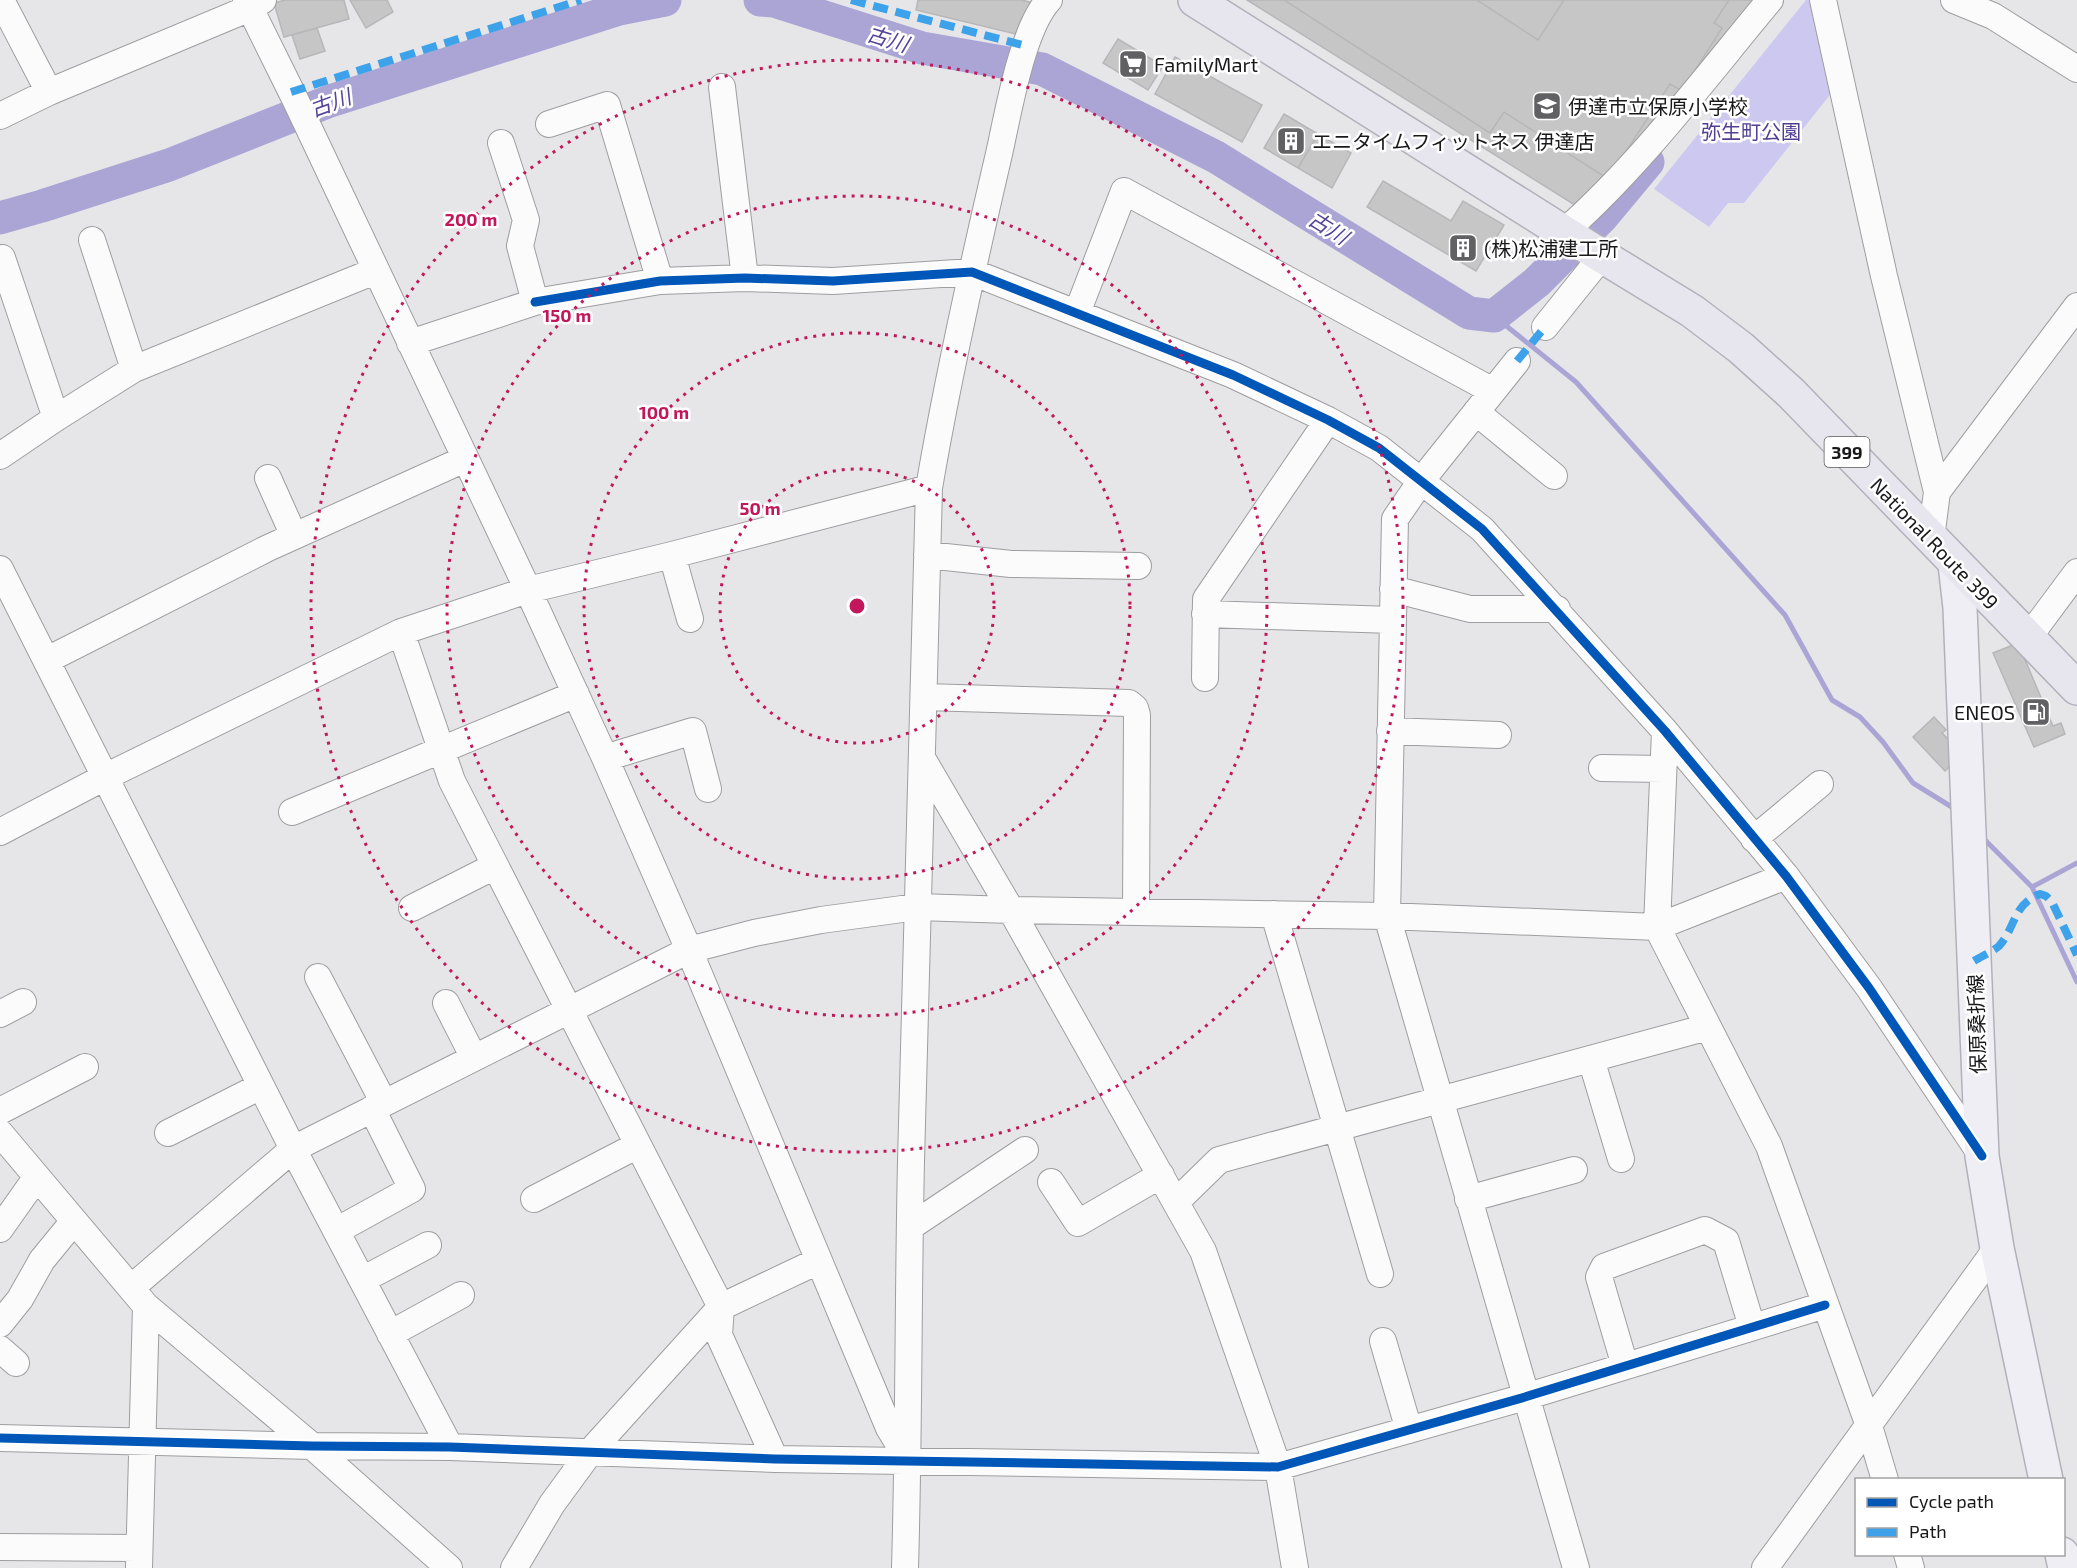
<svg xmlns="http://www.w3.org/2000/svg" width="2077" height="1568" viewBox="0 0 2077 1568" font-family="'Exo 2','Noto Sans JP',sans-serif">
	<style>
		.green { fill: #cdc8f0 }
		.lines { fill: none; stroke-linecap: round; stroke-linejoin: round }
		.stream { stroke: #aba5d6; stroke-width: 5 }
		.river { stroke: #aba5d6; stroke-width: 33 }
		.building { fill: #c6c6c7; stroke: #b7b7b9; stroke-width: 1.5 }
		.minor-casing { stroke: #9e9ea0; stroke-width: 28 }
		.major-casing { stroke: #b2b1bb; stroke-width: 36 }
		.highway-casing { stroke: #b2b1bb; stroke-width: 36 }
		.minor { stroke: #fbfbfc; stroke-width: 26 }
		.major { stroke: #efeef4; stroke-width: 33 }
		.highway { stroke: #e7e6ef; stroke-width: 33 }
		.quiet { stroke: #3da2ea; stroke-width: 8; stroke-dasharray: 15 8; stroke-linecap: butt }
		.cycleway-casing { stroke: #fff; stroke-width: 13 }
		.cycleway { stroke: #0057b8; stroke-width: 9 }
		.ring { fill: none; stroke: #c2185b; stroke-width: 3; stroke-dasharray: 3 6 }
		.labels { text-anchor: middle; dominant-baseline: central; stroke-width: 5; stroke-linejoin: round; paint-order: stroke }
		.shield { fill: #fff; stroke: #5e5d5f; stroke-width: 1.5 }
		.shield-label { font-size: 18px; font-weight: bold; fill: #19181a }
		.poi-label { font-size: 20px; fill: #19181a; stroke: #fff; text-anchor: start }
		.park-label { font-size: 20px; fill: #513e93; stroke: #fff }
		.street-label { font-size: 20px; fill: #19181a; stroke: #fff }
		.water-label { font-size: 21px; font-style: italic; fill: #549; stroke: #fff }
		.centre { fill: #c2185b; stroke: #fff; stroke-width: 3 }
		.ring-label { font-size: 18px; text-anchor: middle; font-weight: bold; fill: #c2185b; stroke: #fff; stroke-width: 5; stroke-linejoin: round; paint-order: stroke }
	</style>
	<rect width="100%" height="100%" fill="#e6e6e8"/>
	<path class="green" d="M 1806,0 L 1823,0 L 1841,81 L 1744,203 L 1728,203 L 1709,227 L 1654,189 Z"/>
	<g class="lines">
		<path class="stream" d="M 1494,316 L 1576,382 L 1785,615 L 1832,700 L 1860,717 L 1883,742 L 1913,783 L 1955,809
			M 1982,837 L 2032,887 L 2077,982
			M 2032,887 L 2077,863"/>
		<path class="river" d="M 760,0 L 774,1 L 922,48 L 1042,69 L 1216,157 L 1469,313 L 1494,316 L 1537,282 L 1603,216 L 1648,162
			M 0,218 L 42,206 L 169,165 L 330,101 L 619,9 L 665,0"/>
	</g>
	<path class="building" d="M 285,0 L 344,0 L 349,19 L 284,37 L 274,3 Z
		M 350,0 L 387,0 L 393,12 L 366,28 Z
		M 918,0 L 1021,0 L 1030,2 L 1024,36 L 916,10 Z
		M 1247,0 L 1769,0 L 1586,212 Z
		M 1284,0 L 1477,0 L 1538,40 L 1564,0 L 1729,0 L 1714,23 L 1722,28 L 1682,91 L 1670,84 L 1608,179 L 1504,112 L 1490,133 Z
		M 317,28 L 325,51 L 300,59 L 292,35 Z
		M 1118,39 L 1163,66 L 1148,90 L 1103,63 Z
		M 1175,57 L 1262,105 L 1242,142 L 1155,94 Z
		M 1284,114 L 1318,134 L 1298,168 L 1264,148 Z
		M 1318,134 L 1351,153 L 1332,188 L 1298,168 Z
		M 1383,181 L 1451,221 L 1463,201 L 1504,225 L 1476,271 L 1367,207 Z
		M 2018,643 L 2053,726 L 2061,723 L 2065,734 L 2034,747 L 1993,653 Z
		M 1934,717 L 1946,730 L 1942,733 L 1963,754 L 1945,771 L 1913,737 Z"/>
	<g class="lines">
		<g class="minor-casing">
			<path id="minor" d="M 1,0 L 49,92
				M 246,0 L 295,99 L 528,590 L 605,758 L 689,950 L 889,1428 L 909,1461
				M 1823,0 L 1884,276 L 1937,492 L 1931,538
				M 1954,0 L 1993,16 L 2077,69
				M 722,87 L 745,278
				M 0,116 L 49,92 L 250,8 L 263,0
				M 549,124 L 607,105 L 660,281
				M 1564,232 C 1641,164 1704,79 1770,0
				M 92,240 L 134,369
				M 2,258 L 56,418
				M 535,302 L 660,281 L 745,278 L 833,281 L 972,272 L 1233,375 L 1328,420 L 1379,448 L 1482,529 L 1665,731 L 1786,876 L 1869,988 L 1982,1156
				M 1077,313 L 1124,191 L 1493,391
				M 1545,327 L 1602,256
				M 410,343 L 535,302 L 520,246 L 526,220 L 501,143
				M 1517,361 L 1421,481 L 1395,519 L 1387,916 L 1576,1568
				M 1476,412 L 1554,476
				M 0,456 L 56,418 L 134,369 L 375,271
				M 268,478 L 294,536
				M 1937,492 L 2077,306
				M 672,555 L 690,619
				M 927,555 L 1011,564 L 1138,566
				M 0,569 L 293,1149 L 450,1447
				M 1393,589 L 1470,609 L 1557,609
				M 1205,614 L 1393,620
				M 401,632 L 452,781 L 721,1307 L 719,1335 L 775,1459
				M 2028,638 L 2077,572
				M 47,660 L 268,548 L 465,459
				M 1205,678 L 1206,599 L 1328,420
				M 924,697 L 1129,703 L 1135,708 L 1137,715 L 1136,912
				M 1390,731 L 1498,735
				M 1665,731 L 1657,927 L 1769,1146 L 1869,1426 L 1885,1480
				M 605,758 L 693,731 L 708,789
				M 922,758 L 1011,910 L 1203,1251 L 1278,1467 L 1295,1568
				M 1602,768 L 1663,769
				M 292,812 L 576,694
				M 0,832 L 105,777 L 401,632 L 528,590 L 672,555 L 929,488
				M 1754,839 L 1820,784
				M 412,908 L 495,866
				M 1274,914 L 1380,1274
				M 318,977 L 384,1103
				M 446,1003 L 474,1058
				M 0,1014 L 23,1002
				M 1591,1059 L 1621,1159
				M 0,1111 L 85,1067
				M 0,1133 L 146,1306 L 312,1446 L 449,1568
				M 168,1133 L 261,1086
				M 1051,1182 L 1078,1223 L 1161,1175
				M 534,1199 L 638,1145
				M 1468,1199 L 1574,1170
				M 1176,1202 L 1219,1160 L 1708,1027
				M 910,1227 L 1025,1150
				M 0,1229 L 36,1178
				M 336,1231 L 412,1189 L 372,1109
				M 362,1280 L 428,1245
				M 131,1288 L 293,1149 L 689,950 L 754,933 L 821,920 L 917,907 L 1011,910 L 1387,916 L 1657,927 L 1786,876
				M 0,1324 L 20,1299 L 42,1260 L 74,1221
				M 390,1334 L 461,1295
				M 1383,1341 L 1409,1430
				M 0,1349 L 16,1363
				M 1625,1366 L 1599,1277 L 1604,1267 L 1705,1230 L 1726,1241 L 1752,1327
				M 0,1438 L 312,1446 L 450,1447 L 775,1459 L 1278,1467 L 1525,1397 L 1825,1305
				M 0,1547 L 139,1548
				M 1907,1554 L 1911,1568
				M 139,1568 L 146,1306
				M 514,1568 L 552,1504 L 590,1452 L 721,1307 L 818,1261
				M 905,1568 C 909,1432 908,1297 911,1161 C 916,937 924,713 929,488 C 948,376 973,265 999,154 C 1008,114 1022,29 1049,0
				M 1765,1568 L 1997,1248"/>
		</g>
		<g class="major-casing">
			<path id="major" d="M 1955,564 L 1960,608 L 1982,1156 L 1997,1248 L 2046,1480
				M 2062,1554 L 2065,1568"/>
		</g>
		<g class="highway-casing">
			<path id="highway" d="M 1195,0 L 1571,237 L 1692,311 L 1741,348 L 1791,393 L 2077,688"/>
		</g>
		<use href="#minor" class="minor"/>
		<use href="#major" class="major"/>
		<use href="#highway" class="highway"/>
		<path class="quiet" d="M 851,0 L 1026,46
			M 291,92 L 581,0
			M 1517,361 L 1545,327
			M 1974,961 C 1982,956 1992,952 1999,946 C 2016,927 2013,904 2040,894 L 2046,896 L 2052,902 L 2077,955"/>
		<g class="cycleway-casing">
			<path id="cycleway" d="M 535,302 L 660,281 L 745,278 L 833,281 L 972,272 L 1233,375 L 1328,420 L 1379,448 L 1482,529 L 1665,731 L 1786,876 L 1869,988 L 1982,1156
				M 0,1438 L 312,1446 L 450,1447 L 775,1459 L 1278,1467 L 1525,1397 L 1825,1305"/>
		</g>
		<use href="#cycleway" class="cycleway"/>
	</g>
	<g class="ring">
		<circle cx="857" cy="606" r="137"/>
		<circle cx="857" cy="606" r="273"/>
		<circle cx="857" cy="606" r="410"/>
		<circle cx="857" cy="606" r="546"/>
	</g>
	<defs>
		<g id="supermarket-square" transform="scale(1.5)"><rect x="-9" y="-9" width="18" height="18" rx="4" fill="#616062" stroke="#fff"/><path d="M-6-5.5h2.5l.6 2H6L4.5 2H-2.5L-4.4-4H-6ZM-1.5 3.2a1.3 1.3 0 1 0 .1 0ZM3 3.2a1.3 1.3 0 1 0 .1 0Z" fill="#fff"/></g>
		<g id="school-square" transform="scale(1.5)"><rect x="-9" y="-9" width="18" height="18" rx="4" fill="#616062" stroke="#fff"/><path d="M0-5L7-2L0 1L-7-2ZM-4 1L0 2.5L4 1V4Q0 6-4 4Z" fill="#fff"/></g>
		<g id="building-square" transform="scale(1.5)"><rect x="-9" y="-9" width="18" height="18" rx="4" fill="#616062" stroke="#fff"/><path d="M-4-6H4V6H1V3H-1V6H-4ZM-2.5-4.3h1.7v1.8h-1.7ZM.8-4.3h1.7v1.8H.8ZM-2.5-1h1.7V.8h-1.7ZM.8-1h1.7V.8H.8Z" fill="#fff"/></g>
		<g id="fuel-square" transform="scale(1.5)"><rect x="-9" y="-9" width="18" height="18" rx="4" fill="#616062" stroke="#fff"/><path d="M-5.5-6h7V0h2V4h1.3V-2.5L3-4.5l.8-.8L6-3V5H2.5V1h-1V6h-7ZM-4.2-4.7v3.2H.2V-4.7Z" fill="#fff"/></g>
	</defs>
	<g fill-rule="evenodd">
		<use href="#supermarket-square" x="1133" y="64"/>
		<use href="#school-square" x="1547" y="106"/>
		<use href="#building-square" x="1291" y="141"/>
		<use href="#building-square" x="1463" y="248"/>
		<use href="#fuel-square" x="2036" y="712"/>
	</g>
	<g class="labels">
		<rect class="shield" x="1824.5" y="437" width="45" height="30" rx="4.5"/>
		<g class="shield-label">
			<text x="1847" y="452">399</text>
		</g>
		<g class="poi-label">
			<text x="1154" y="64">FamilyMart</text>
			<text x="1568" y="106">伊達市立保原小学校</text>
			<text x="1312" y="141">エニタイムフィットネス 伊達店</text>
			<text x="1484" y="248">(株)松浦建工所</text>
			<text x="2015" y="712" text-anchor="end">ENEOS</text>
		</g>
		<g class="park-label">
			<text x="1751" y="131">弥生町公園</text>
		</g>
		<g class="street-label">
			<text transform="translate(1935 543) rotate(46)">National Route 399</text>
			<text transform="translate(1976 1024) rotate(-92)">保原桑折線</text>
		</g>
		<g class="water-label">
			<text transform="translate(888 38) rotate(17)">古川</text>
			<text transform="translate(330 102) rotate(-20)">古川</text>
			<text transform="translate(1329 227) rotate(32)">古川</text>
		</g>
	</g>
	<circle cx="857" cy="606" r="9" class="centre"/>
	<g class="ring-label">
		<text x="471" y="226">200 m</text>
		<text x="567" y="322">150 m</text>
		<text x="664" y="419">100 m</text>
		<text x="760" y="515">50 m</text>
	</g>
	<rect x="1855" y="1478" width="210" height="78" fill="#ffffff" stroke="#a3a3a3" stroke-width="1.5"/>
	<rect x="1867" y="1498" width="30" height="9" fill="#0057b8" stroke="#a3a3a3" stroke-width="1.5"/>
	<text x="1909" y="1508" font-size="18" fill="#19181a">Cycle path</text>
	<rect x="1867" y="1528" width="30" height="9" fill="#3da2ea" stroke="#a3a3a3" stroke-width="1.5"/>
	<text x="1909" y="1538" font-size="18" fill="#19181a">Path</text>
</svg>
